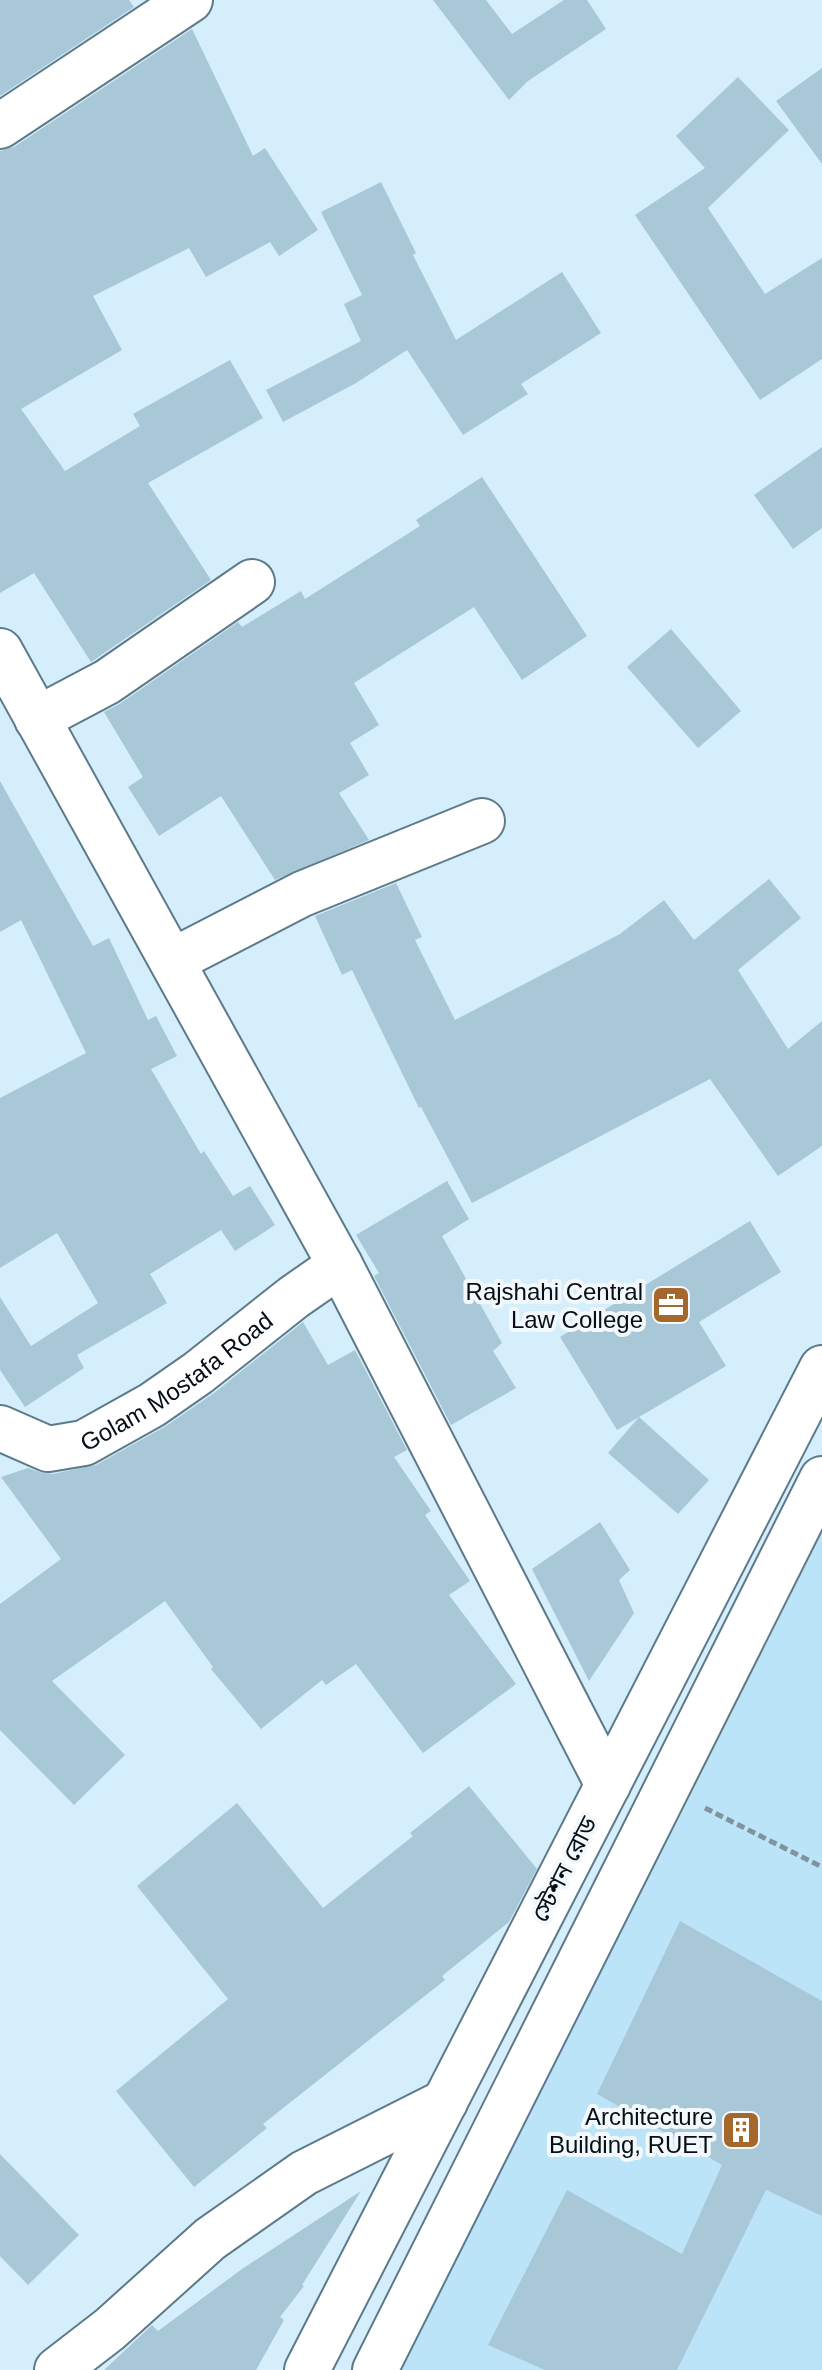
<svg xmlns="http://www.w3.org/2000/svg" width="822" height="2370" viewBox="0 0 822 2370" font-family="Arial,'Noto Sans Bengali',sans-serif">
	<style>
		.built { fill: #bce4f9 }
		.building { fill: #a8c7d7 }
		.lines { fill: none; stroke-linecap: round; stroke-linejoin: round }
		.street-casing { stroke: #5d7a89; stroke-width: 48 }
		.secondary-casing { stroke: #5d7a89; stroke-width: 48 }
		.primary-casing { stroke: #5d7a89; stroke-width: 48 }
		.path { stroke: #80939e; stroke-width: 5; stroke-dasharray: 8 4; stroke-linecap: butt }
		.street { stroke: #fff; stroke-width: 44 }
		.secondary { stroke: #fff; stroke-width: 44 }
		.primary { stroke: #fff; stroke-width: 44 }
		.labels { text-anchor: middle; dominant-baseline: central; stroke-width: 8; stroke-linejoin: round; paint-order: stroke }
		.poi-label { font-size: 24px; fill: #050f15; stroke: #f2f8fb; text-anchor: end }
		.street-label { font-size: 24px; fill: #050f15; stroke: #f2f8fb }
	</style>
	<rect width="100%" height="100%" fill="#d5eefb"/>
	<path class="built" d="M 822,1517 L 822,2370 L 393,2370 Z"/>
	<path class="building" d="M 0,0 L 129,0 L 134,7 L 0,96 Z
		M 433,0 L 486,0 L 512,34 L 564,0 L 587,0 L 606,29 L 528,81 L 509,100 Z
		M 192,29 L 253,156 L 265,148 L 318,230 L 279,256 L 270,242 L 206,277 L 189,248 L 93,296 L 122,350 L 21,409 L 65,471 L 140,426 L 133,414 L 230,360 L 263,418 L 148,483 L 211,580 L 91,662 L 34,573 L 0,593 L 0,151 L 14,147 Z
		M 822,68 L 822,164 L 776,101 Z
		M 738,77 L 789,130 L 708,208 L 765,294 L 822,258 L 822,359 L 760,400 L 635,215 L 705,168 L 676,136 Z
		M 381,182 L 416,253 L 413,255 L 456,340 L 562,272 L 601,333 L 521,384 L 528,394 L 463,435 L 407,350 L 356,383 L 283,422 L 266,390 L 361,341 L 344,304 L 362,295 L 321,212 Z
		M 822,447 L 822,528 L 793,549 L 754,495 Z
		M 482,477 L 587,636 L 522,680 L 474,607 L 354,683 L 379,725 L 350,743 L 369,775 L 339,793 L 369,840 L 275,880 L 221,796 L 159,836 L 128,787 L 143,777 L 104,712 L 121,703 L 238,622 L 242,627 L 301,591 L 305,599 L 420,526 L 416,520 Z
		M 671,629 L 741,711 L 698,748 L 627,667 Z
		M 0,781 L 93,946 L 109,938 L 148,1020 L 156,1016 L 177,1056 L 151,1069 L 201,1154 L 204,1151 L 233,1196 L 250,1186 L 275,1225 L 235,1251 L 221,1230 L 150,1274 L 167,1303 L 77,1355 L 84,1368 L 25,1407 L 0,1370 L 0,1297 L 31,1346 L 98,1303 L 57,1233 L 0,1268 L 0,1098 L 86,1053 L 21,920 L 0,932 Z
		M 769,879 L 801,918 L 738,970 L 788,1049 L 822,1021 L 822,1146 L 778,1176 L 710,1079 L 472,1203 L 421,1107 L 419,1108 L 352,970 L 342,975 L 315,916 L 396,883 L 422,937 L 415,940 L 455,1020 L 620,934 L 664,900 L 694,940 Z
		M 447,1181 L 469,1219 L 442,1236 L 502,1343 L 493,1351 L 516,1388 L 451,1425 L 374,1276 L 379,1273 L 356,1235 Z
		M 750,1221 L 781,1272 L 699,1322 L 726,1366 L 639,1417 L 709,1480 L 678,1514 L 608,1453 L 639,1417 L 617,1430 L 560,1337 Z
		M 303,1322 L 328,1365 L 355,1350 L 407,1450 L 394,1457 L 431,1511 L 425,1515 L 470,1581 L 449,1595 L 516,1684 L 423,1753 L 356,1664 L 326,1685 L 322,1680 L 261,1729 L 211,1669 L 213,1667 L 165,1601 L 52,1681 L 125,1755 L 74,1805 L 0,1730 L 0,1604 L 61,1559 L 1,1477 L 28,1468 L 39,1472 L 52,1474 L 96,1465 L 166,1426 L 214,1393 Z
		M 600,1522 L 630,1570 L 619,1580 L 634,1613 L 589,1681 L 532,1569 Z
		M 469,1786 L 537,1869 L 509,1922 L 442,1976 L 445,1980 L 263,2124 L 267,2128 L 194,2187 L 116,2091 L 228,1999 L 137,1886 L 237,1803 L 323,1908 L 413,1836 L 410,1833 Z
		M 680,1921 L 822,2001 L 822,2216 L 766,2190 L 677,2370 L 545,2370 L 488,2345 L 567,2190 L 682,2254 L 722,2165 L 597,2094 Z
		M 0,2154 L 79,2235 L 28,2285 L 0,2256 Z
		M 361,2191 L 302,2285 L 304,2286 L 280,2317 L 284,2320 L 256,2370 L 104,2370 L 152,2325 L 158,2331 L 242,2269 Z"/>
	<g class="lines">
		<g class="street-casing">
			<path id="street" d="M 0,126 L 190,0
				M 37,719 L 107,682 L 252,582
				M 172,961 L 302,894 L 482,821
				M 57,2370 L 110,2329 L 210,2239 L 304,2173 L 445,2102"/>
		</g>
		<g class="secondary-casing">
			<g id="secondary">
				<path d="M 0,651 L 340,1265 L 608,1785"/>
				<path id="s1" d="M 0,1428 L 48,1449 L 84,1443 L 152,1405 L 198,1373 L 294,1297 L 340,1265"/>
			</g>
		</g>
		<g class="primary-casing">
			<path id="primary" d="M 307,2370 L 822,1368
				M 375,2370 L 822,1479"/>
		</g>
		<path class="path" d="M 705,1808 L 822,1867"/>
		<use href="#street" class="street"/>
		<use href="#secondary" class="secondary"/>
		<use href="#primary" class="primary"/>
	</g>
	<defs>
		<g id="office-square" transform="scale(2)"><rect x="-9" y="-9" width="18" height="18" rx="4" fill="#a5682c" stroke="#f2f8fb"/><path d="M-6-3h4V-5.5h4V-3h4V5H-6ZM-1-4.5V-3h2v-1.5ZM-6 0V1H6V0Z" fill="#fff"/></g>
		<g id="building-square" transform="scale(2)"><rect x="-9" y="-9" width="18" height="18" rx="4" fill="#a5682c" stroke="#f2f8fb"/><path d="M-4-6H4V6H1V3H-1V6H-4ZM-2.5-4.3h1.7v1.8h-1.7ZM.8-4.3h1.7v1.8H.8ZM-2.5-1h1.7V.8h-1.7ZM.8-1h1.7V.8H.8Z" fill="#fff"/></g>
	</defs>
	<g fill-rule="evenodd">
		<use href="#office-square" x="671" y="1305"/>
		<use href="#building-square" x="741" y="2130"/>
	</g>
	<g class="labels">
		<g class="poi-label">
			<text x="643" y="1291">Rajshahi Central<tspan x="643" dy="28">Law College</tspan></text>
			<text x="713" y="2116">Architecture<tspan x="713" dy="28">Building, RUET</tspan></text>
		</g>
		<g class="street-label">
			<text stroke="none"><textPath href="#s1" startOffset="200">Golam Mostafa Road</textPath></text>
			<text transform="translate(564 1869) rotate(-63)">স্টেশন রোড</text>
		</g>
	</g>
</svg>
